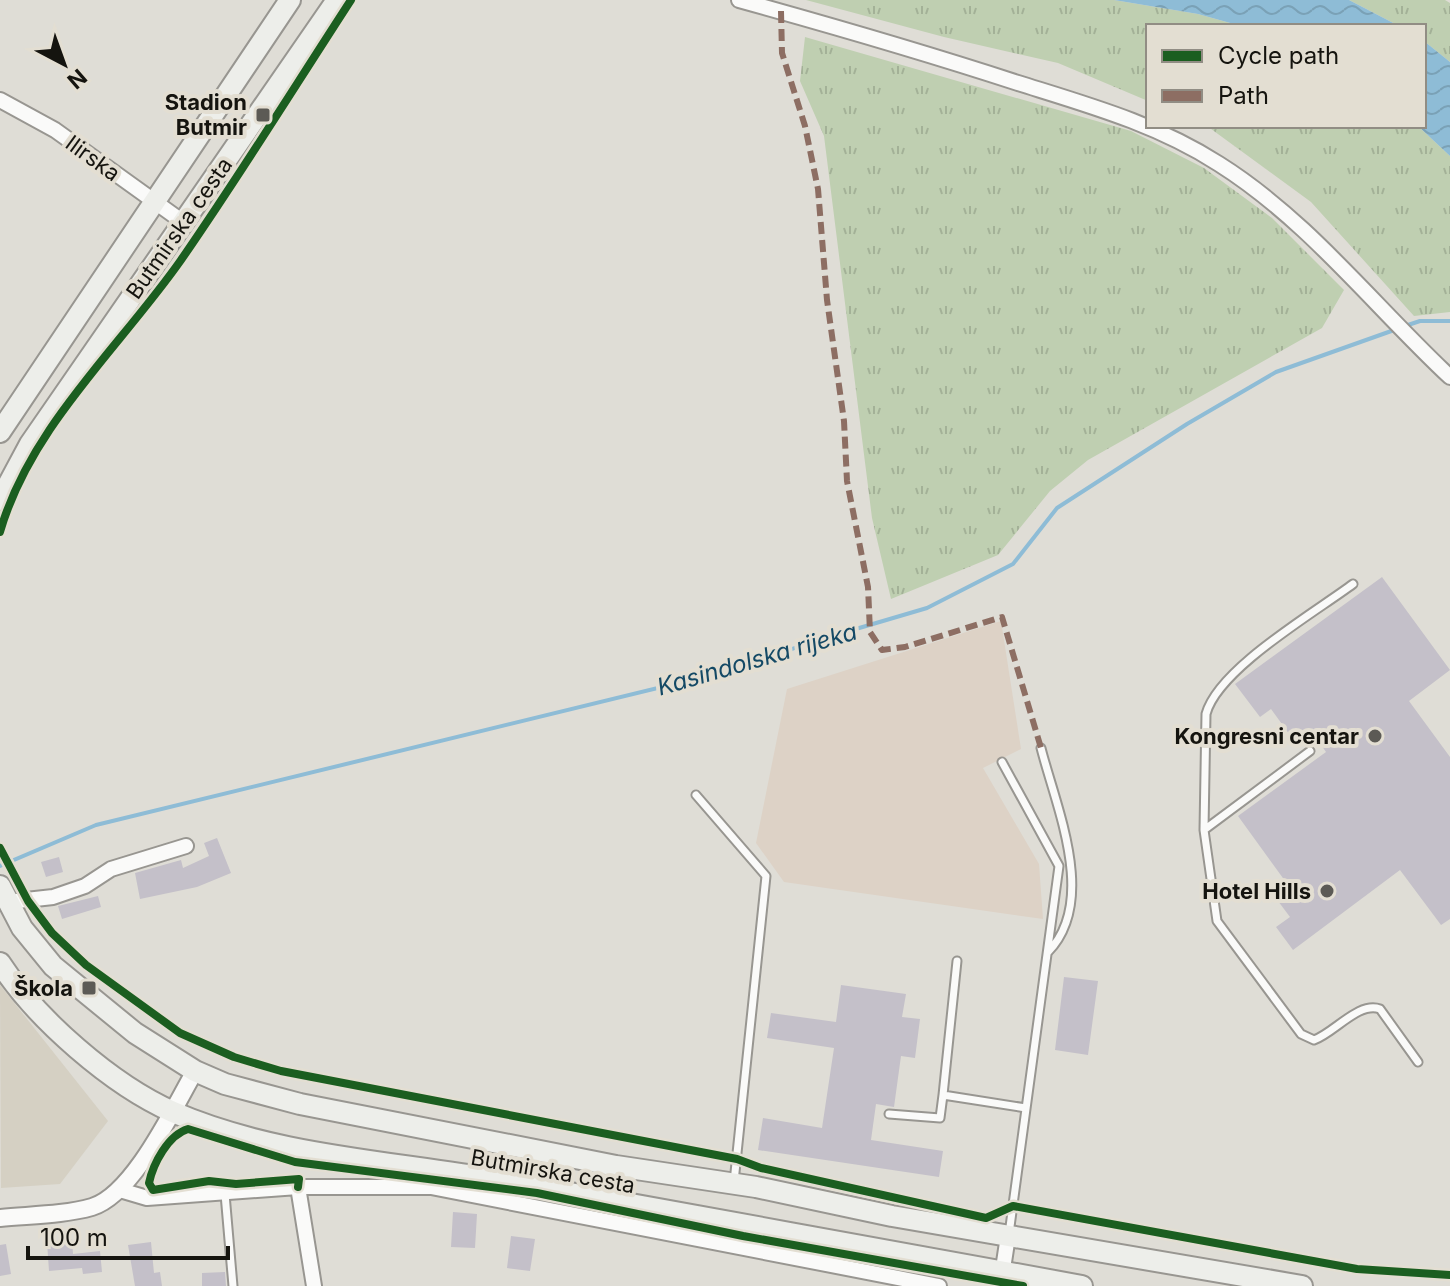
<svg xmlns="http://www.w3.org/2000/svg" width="1450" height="1286" viewBox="0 0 1450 1286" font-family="Inter,sans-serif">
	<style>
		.industrial { fill: #ddd2c6 }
		.built { fill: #d5d0c3 }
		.grass { fill: url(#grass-tufts) }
		.water { fill: url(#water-waves) }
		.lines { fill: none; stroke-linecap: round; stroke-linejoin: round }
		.stream { stroke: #8ebcd6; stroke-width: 4 }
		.building { fill: #c4c0c9 }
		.service-casing { stroke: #989691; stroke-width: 11 }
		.minor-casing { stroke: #989691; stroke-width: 18 }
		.tertiary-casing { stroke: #989691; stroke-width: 20 }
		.secondary-casing { stroke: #989691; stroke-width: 24 }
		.service { stroke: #fafaf9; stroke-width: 7 }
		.minor { stroke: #fafaf9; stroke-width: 14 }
		.tertiary { stroke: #fafaf9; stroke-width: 16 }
		.secondary { stroke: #edeeea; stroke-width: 20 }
		.quiet { stroke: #8d6e63; stroke-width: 6; stroke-dasharray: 12 6; stroke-linecap: butt }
		.cycleway-casing { stroke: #e3ded2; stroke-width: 13 }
		.cycleway { stroke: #1b5e20; stroke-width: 8 }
		.poi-dot { fill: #5c5a55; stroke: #e3ded2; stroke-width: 3 }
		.labels { text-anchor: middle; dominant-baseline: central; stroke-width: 8; stroke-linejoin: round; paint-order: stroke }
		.poi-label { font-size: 22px; font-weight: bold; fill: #15140f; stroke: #e3ded2; text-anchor: end }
		.street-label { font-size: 22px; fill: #15140f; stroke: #e3ded2 }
		.water-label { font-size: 24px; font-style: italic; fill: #144965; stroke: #e3ded2 }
	</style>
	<defs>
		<pattern id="grass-tufts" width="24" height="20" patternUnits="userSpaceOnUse" patternTransform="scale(2)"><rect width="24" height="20" fill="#bfcfb1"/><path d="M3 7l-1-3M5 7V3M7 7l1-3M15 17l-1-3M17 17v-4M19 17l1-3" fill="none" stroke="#a3b197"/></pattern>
		<pattern id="water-waves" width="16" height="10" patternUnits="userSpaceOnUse" patternTransform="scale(2)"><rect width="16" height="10" fill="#8ebcd6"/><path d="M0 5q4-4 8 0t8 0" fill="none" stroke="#7aa1b6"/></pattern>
	</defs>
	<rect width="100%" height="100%" fill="#dfddd6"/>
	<path class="industrial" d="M 1001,621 L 1021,749 L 983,768 L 1039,864 L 1043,919 L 784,882 L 756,843 L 787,689 Z"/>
	<path class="built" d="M 0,985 L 108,1121 L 60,1184 L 1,1188 Z"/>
	<path class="grass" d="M 806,0 L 1114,0 L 1198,14 L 1241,26 L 1148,26 L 1148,101 L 1058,63 L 944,37 Z
		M 1349,0 L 1445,0 L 1450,3 L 1450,62 L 1424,41 L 1424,26 L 1399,26 Z
		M 805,37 L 1131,131 L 1204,168 L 1272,218 L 1344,290 L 1322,328 L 1088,460 L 1050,491 L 998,555 L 891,599 L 872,518 L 824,136 L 800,81 Z
		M 1207,126 L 1418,126 L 1450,156 L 1450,312 L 1414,316 L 1311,202 Z"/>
	<path class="water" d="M 1114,0 L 1349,0 L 1399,26 L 1241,26 L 1198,14 Z
		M 1424,41 L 1450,62 L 1450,156 L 1418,126 L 1424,126 Z"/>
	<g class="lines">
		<path class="stream" d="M 1405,326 L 1420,321 L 1450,321
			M 0,866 L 96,825 L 748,666 L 805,644 L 927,608 L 1013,564 L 1057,508 L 1187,424 L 1276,372 L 1397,329"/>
	</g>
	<path class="building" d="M 1382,577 L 1450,670 L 1409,701 L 1450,757 L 1450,919 L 1441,925 L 1400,870 L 1293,950 L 1276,927 L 1290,917 L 1275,897 L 1288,885 L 1238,816 L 1326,752 L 1311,730 L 1295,742 L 1271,709 L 1260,717 L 1235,684 Z
		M 217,838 L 231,873 L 197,887 L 140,899 L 135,873 L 181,860 L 183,868 L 209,856 L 204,843 Z
		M 59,857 L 63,872 L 46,877 L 41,862 Z
		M 98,896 L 101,907 L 62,919 L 58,906 Z
		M 1064,977 L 1098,981 L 1088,1055 L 1055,1050 Z
		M 841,985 L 906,994 L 902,1017 L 920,1019 L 915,1058 L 901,1056 L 894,1107 L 876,1104 L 871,1140 L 943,1151 L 939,1177 L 758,1150 L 763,1118 L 822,1128 L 834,1048 L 767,1038 L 771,1013 L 836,1022 Z
		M 453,1212 L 477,1214 L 475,1248 L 451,1247 Z
		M 511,1236 L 535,1239 L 530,1271 L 507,1268 Z
		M 72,1239 L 73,1254 L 100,1251 L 102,1272 L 83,1274 L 82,1268 L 49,1271 L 47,1242 Z
		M 151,1242 L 154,1273 L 160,1272 L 162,1286 L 135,1286 L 128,1245 Z
		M 6,1244 L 11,1274 L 0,1276 L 0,1245 Z
		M 225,1272 L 226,1286 L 202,1286 L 202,1273 Z"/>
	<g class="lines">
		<g class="service-casing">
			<path id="service" d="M 1041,748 C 1056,807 1098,901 1048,952
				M 1310,751 L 1204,830 L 1217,921 L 1301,1034 L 1314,1040 C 1334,1033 1359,1001 1380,1009 L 1418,1062
				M 1002,762 L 1059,866 L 1009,1234
				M 696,795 L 766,876 L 734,1182
				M 1204,830 L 1206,714 C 1218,669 1314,613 1353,584
				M 957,961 L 943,1095 L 1026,1108
				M 889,1114 L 940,1118 L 943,1095
				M 225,1194 L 233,1286"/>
		</g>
		<g class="minor-casing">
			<path id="minor" d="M 739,0 C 833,26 926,53 1018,83 C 1088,105 1157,124 1219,164 C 1308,220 1374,306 1450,377
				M 0,100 L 55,130 L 183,222
				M 8,902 L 53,897 L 85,886 L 111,869 L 186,846
				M 298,1187 L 314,1286
				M 120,1190 L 147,1198 L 298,1187 L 431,1187 L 939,1286
				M 996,1286 L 1001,1282 L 1008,1236"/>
		</g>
		<g class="tertiary-casing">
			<path id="tertiary" d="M 0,1218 C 30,1215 64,1215 92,1207 C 134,1194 174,1107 195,1071"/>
		</g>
		<g class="secondary-casing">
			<path id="secondary" d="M 0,432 L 290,0
				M 0,500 L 30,444 L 337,0
				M 0,886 L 22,928 L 53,966 L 135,1033 L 195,1071 L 225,1084 L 300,1104 L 616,1166 L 756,1187 L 892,1216 L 1302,1286
				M 0,963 C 36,1019 112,1085 173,1112 C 274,1156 390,1161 498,1180 C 693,1214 887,1252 1082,1286"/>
		</g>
		<use href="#service" class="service"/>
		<use href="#minor" class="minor"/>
		<use href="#tertiary" class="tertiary"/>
		<use href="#secondary" class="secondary"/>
		<path class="quiet" d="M 781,11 L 782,53 L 805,126 L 818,189 L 827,300 L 844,421 L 847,481 L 868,587 L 870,632 L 882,650 L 905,647 L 1002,617 L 1041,748"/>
		<g class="cycleway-casing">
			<path id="cycleway" d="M 0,532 C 30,427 120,347 181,260 C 240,175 295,86 351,0
				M 0,848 L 28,901 L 52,933 L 86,965 L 180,1033 L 234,1057 L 281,1071 L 737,1159 L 761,1168 L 986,1218 L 1013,1206 L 1357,1269 L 1450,1275
				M 298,1187 L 299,1179 L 236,1184 L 209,1181 L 153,1190 L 149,1183 C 153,1164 168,1135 188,1129 L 295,1162 L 537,1193 L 743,1236 L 1023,1286"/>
		</g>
		<use href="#cycleway" class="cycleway"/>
	</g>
	<g class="poi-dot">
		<rect x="255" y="107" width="16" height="16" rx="4"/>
		<circle cx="1375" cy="736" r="8"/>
		<circle cx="1327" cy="891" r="8"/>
		<rect x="81" y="980" width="16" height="16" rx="4"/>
	</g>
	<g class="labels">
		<g class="poi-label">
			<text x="247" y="102">Stadion<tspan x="247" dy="25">Butmir</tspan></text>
			<text x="1359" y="736">Kongresni centar</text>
			<text x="1311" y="891">Hotel Hills</text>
			<text x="73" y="988">Škola</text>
		</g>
		<g class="street-label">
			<text transform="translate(93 158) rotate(36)">Ilirska</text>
			<text transform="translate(179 228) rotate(-55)">Butmirska cesta</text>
			<text transform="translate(553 1171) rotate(10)">Butmirska cesta</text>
		</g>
		<g class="water-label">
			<text transform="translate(757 659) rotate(-16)">Kasindolska rijeka</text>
		</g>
	</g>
	<rect x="1146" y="24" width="280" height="104" fill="#e3ded2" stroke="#918d84" stroke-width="2"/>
	<rect x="1162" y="50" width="40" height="12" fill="#1b5e20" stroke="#918d84" stroke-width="2"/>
	<text x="1218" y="64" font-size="24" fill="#15140f">Cycle path</text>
	<rect x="1162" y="90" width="40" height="12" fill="#8d6e63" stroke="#918d84" stroke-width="2"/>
	<text x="1218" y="104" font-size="24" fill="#15140f">Path</text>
	<g transform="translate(64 64) rotate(139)" stroke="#e3ded2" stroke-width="6" paint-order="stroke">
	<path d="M0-6L14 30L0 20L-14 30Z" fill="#15140f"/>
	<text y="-12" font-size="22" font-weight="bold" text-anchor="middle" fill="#15140f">N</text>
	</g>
	<path d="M28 1246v12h200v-12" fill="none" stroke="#15140f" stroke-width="4"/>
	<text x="40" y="1246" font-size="24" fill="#15140f" stroke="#e3ded2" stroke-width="6" paint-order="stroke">100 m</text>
</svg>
